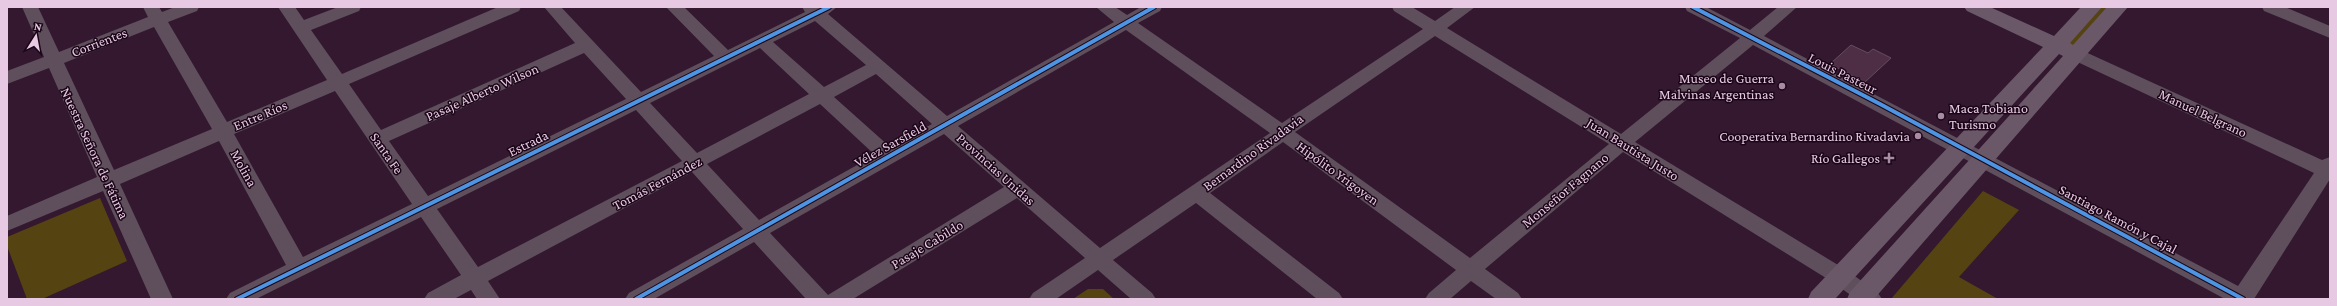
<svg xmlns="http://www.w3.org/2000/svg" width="2337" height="306" viewBox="0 0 2337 306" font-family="'Crimson Pro',serif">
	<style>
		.green { fill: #564312 }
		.building { fill: #4e2e44; stroke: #654c5d }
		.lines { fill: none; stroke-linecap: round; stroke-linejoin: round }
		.minor { fill: #5f4f5c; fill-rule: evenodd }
		.major { fill: #6a5868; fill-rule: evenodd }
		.cycleway-casing { stroke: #1a0617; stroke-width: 6 }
		.cycleway { stroke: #4d94e3; stroke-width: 4 }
		.poi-dot { fill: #a98ba4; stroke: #1a0617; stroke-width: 1.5 }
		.labels { text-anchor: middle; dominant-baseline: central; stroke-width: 3; stroke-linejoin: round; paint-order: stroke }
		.street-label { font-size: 14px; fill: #e8c9e3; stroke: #1a0617 }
		.poi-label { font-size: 14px; fill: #e8c9e3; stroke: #1a0617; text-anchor: end }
	</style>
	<rect width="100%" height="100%" fill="#331830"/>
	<path class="green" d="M 2098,7 L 2111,7 L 2075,48 L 2066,46 Z
		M 1983,191 L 2019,210 L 1959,277 L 1998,299 L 1891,299 Z
		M 100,198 L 127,261 L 42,299 L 27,299 L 7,246 L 7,237 Z
		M 1088,289 L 1103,289 L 1114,299 L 1073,299 Z"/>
	<path class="building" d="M 1851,45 L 1868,53 L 1873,49 L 1891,58 L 1865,82 L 1830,64 Z"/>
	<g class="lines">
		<path class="minor" d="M 22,7 L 38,7 L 59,52 L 148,17 L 143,7 L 159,7 L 162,12 L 175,7 L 199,7 L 197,11 L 168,22 L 227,122 L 327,80 L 278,7 L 295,7 L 304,20 L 338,7 L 361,7 L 359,11 L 311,30 L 342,74 L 498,7 L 521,7 L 519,11 L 349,84 L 381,130 L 575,43 L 544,7 L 561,7 L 641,92 L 714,56 L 666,7 L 684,7 L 728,50 L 805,12 L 802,7 L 837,7 L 828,14 L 947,116 L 1114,22 L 1096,7 L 1115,7 L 1127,15 L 1141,7 L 1162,7 L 1160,11 L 1138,23 L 1282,123 L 1423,29 L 1394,11 L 1392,7 L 1412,7 L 1435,21 L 1455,7 L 1475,7 L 1447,28 L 1621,134 L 1740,38 L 1687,11 L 1685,7 L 1706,7 L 1750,30 L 1778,7 L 1797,7 L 1764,36 L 2238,286 L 2314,173 L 2069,58 L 2066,54 L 2069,50 L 2075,48 L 2081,50 L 2322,160 L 2330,157 L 2330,179 L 2254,299 L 2225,299 L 1753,45 L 1635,142 L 1848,271 L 1878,293 L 1882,299 L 1856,299 L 1834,283 L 1623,152 L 1485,269 L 1518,293 L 1522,299 L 1496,299 L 1471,281 L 1450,299 L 1425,299 L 1429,293 L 1456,270 L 1283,142 L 1210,193 L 1339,293 L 1343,299 L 1317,299 L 1196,203 L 1113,260 L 1152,293 L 1156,299 L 1131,299 L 1098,270 L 1056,299 L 1029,299 L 1033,293 L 1085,258 L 1017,198 L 853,299 L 806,299 L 754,242 L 654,299 L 625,299 L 629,293 L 743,229 L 692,172 L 488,281 L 500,299 L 477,299 L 471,290 L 454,299 L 424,299 L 428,293 L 461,275 L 421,217 L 256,299 L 226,299 L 230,293 L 286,265 L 219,141 L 120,184 L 173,299 L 151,299 L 103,191 L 7,231 L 7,216 L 97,177 L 49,68 L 7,84 L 7,71 L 44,57 ZM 815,21 L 866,65 L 824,87 L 773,42 ZM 154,27 L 212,129 L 114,170 L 64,63 ZM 1126,30 L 1270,133 L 1100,248 L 958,126 ZM 1435,36 L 1609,144 L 1470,258 L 1295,132 ZM 760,48 L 809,94 L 697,153 L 650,103 ZM 584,53 L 626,99 L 428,196 L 389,141 ZM 876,74 L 932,124 L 890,147 L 834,97 ZM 335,91 L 412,204 L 303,257 L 234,134 ZM 820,104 L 875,155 L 759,220 L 707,164 ZM 636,110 L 682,161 L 478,267 L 437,209 ZM 944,134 L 1004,187 L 828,295 L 770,233 Z
			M 2262,7 L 2285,7 L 2330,26 L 2330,38 L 2264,11 Z"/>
		<path class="major" d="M 1964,7 L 1990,7 L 2054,36 L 2081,7 L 2102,7 L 2070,43 L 2073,45 L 2107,7 L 2128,7 L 1874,299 L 1847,299 L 1850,292 L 2063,56 L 2059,54 L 1835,299 L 1808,299 L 1811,292 L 2043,47 L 1967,11 Z"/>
		<g class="cycleway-casing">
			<path id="cycleway" d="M 1693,7 L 1880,104 L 2243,299
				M 237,299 L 829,7
				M 636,299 L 1154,7"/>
		</g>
		<use href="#cycleway" class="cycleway"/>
	</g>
	<g class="poi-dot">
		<circle cx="1782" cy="86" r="4"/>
		<circle cx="1941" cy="116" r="4"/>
		<circle cx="1918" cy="136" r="4"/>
		<path d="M1887 152h4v4h4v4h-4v4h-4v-4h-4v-4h4z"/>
	</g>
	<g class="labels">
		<g class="street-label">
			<text transform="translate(99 42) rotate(-21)">Corrientes</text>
			<text transform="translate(1843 73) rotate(27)">Louis Pasteur</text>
			<text transform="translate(482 92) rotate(-24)">Pasaje Alberto Wilson</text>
			<text transform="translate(2203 113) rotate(25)">Manuel Belgrano</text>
			<text transform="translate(260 115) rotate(-23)">Entre Ríos</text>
			<text transform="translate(528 143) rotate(-26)">Estrada</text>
			<text transform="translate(890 144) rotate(-29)">Vélez Sarsfield</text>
			<text transform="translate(1633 149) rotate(32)">Juan Bautista Justo</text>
			<text transform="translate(1253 152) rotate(-36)">Bernardino Rivadavia</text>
			<text transform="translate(95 153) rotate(65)">Nuestra Señora de Fátima</text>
			<text transform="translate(387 153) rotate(55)">Santa Fe</text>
			<text transform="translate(244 168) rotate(61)">Molina</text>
			<text transform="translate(996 169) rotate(42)">Provincias Unidas</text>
			<text transform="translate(1338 173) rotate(36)">Hipólito Yrigoyen</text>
			<text transform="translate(657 183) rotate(-28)">Tomás Fernández</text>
			<text transform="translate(1565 190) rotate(-40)">Monseñor Fagnano</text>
			<text transform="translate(2118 219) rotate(28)">Santiago Ramón y Cajal</text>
			<text transform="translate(927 244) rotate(-31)">Pasaje Cabildo</text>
		</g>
		<g class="poi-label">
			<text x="1774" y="78">Museo de Guerra<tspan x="1774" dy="16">Malvinas Argentinas</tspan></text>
			<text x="1949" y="108" text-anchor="start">Maca Tobiano<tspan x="1949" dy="16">Turismo</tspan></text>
			<text x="1910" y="136">Cooperativa Bernardino Rivadavia</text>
			<text x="1880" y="158">Río Gallegos</text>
		</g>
	</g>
	<rect width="2337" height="306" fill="none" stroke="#e8c9e3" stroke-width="16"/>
	<g transform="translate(36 36) rotate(11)" stroke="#1a0617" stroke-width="3" paint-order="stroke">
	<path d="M0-3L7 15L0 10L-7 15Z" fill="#e8c9e3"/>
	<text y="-6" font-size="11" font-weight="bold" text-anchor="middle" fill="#e8c9e3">N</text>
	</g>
</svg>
